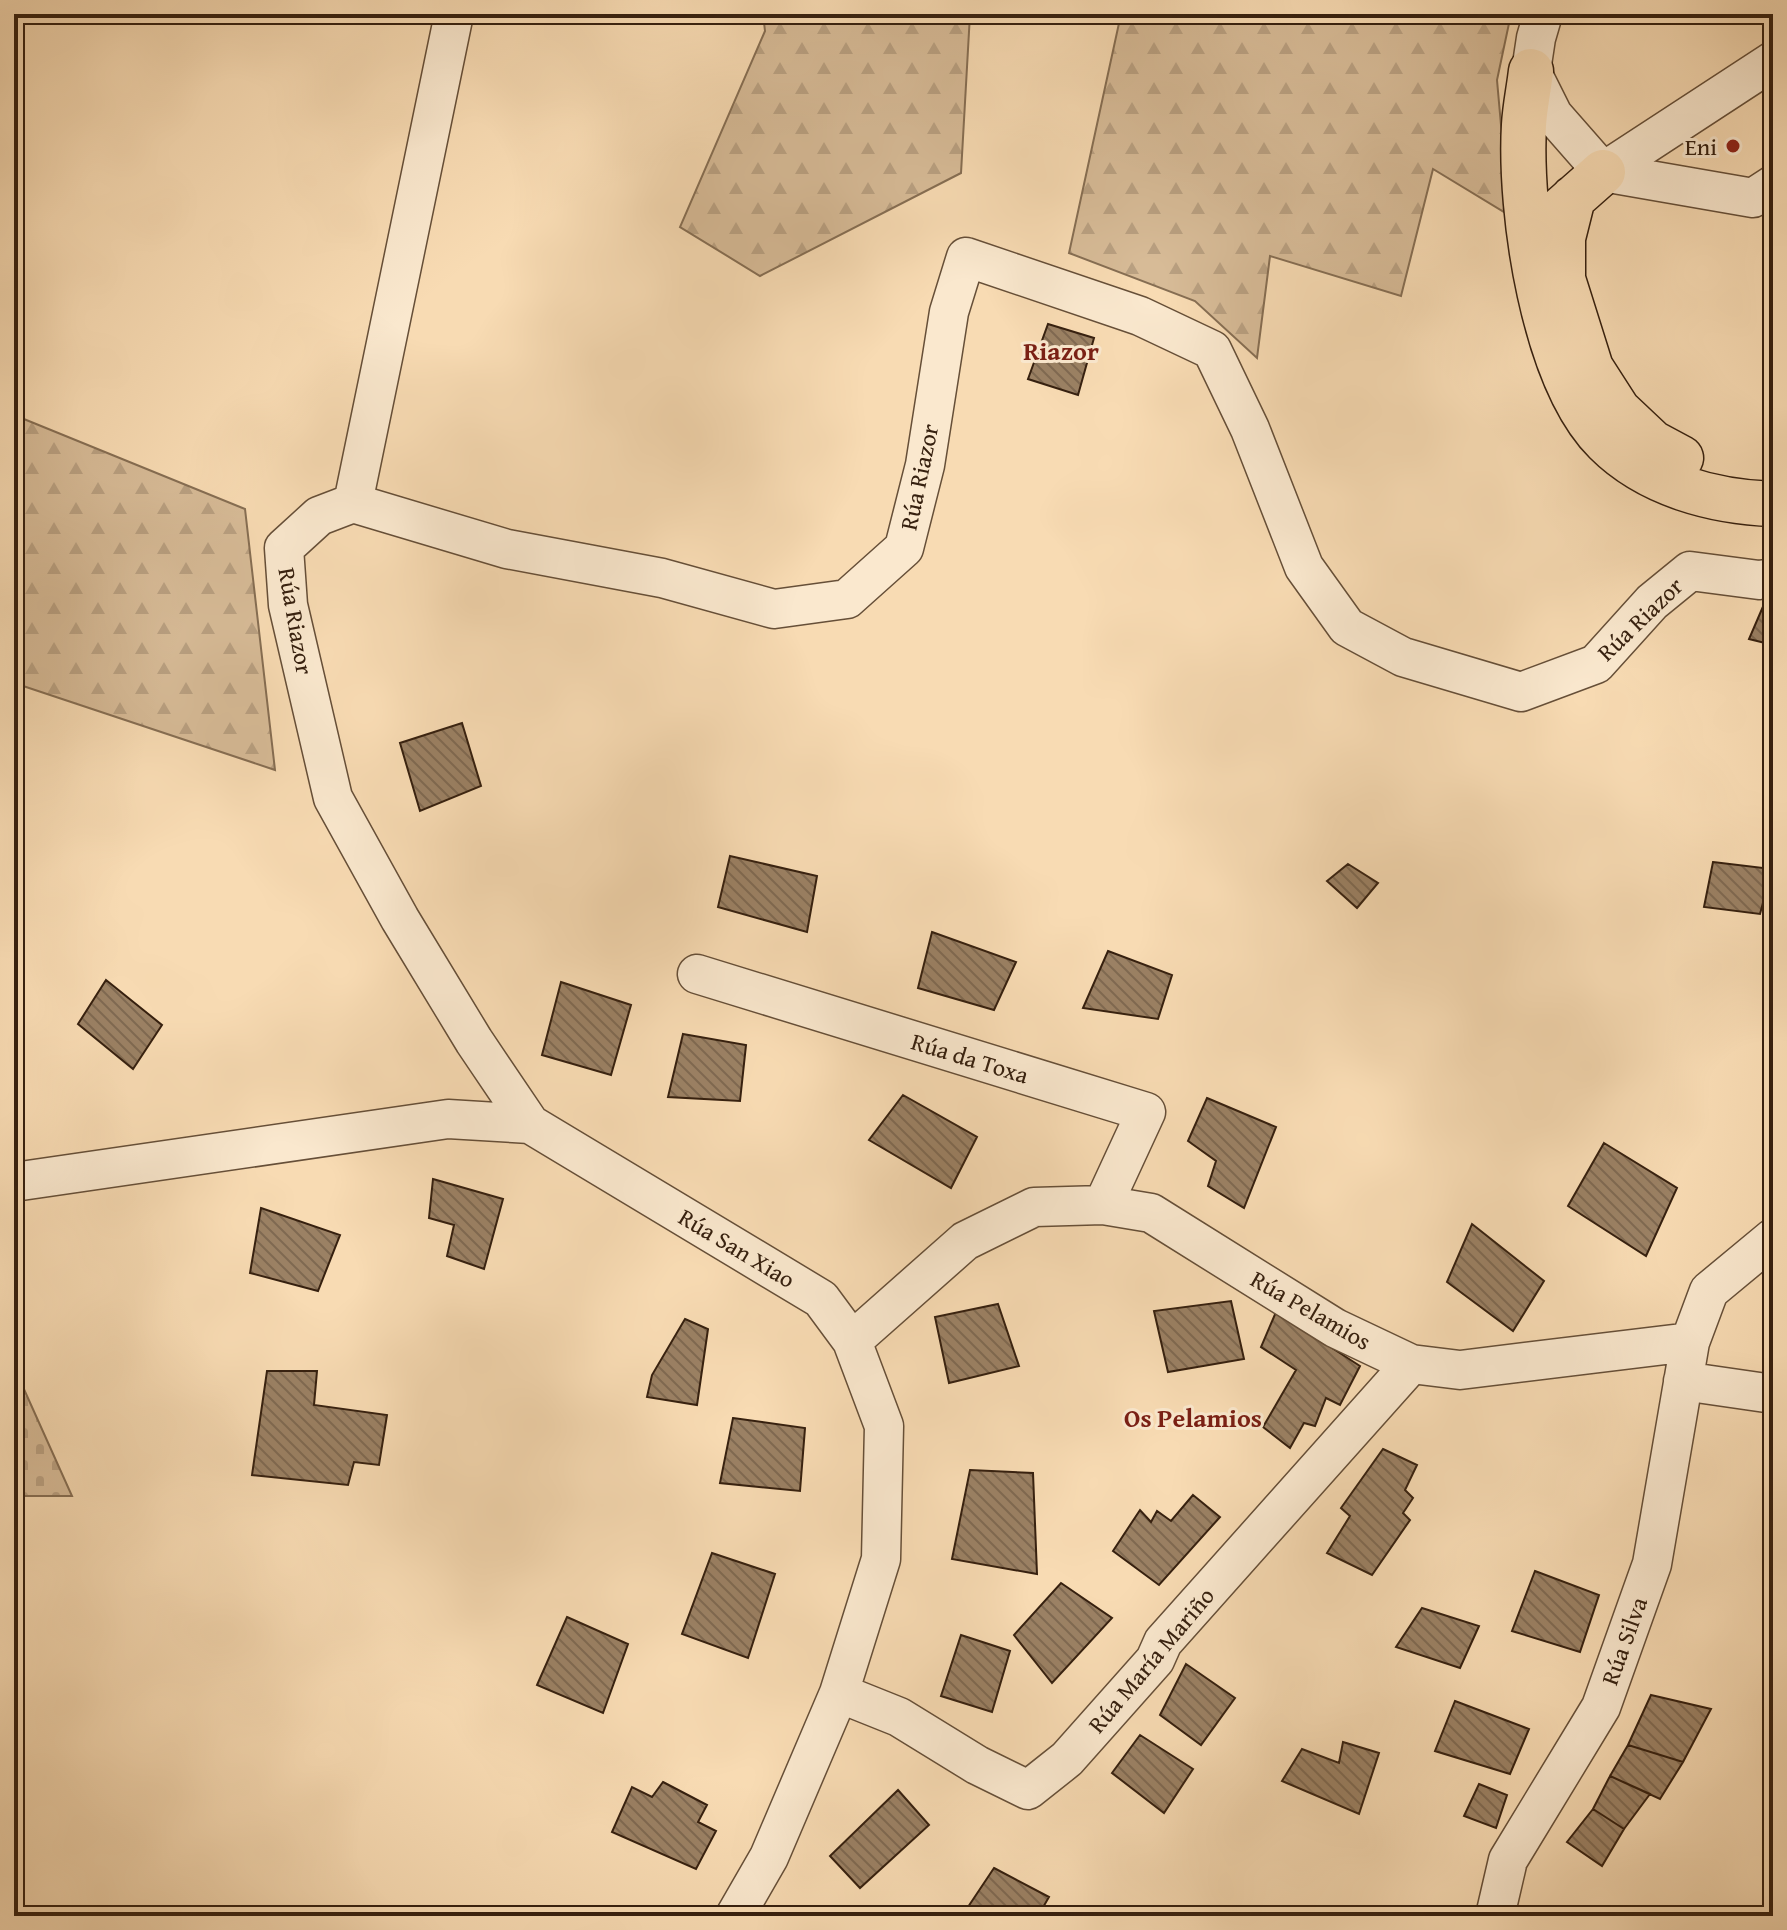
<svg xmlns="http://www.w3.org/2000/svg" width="1787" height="1930" viewBox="0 0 1787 1930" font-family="'Gentium Book Plus',serif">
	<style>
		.forest { fill: url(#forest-firs); stroke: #866e53; stroke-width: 2 }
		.cemetery { fill: url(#cemetery-stones); stroke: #866e53; stroke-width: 2 }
		.building { fill: url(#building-back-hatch); stroke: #36200f; stroke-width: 2 }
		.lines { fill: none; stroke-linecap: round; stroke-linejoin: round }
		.minor-casing { stroke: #664f38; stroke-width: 41 }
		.highway-casing { stroke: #36200f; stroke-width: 47 }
		.path { stroke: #36200f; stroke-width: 5; stroke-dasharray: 6 4; stroke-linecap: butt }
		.minor { stroke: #fae8ce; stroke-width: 38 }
		.highway { stroke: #f8dbb3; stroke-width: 44 }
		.poi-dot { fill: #8f2418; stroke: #fae8ce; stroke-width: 3 }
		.labels { text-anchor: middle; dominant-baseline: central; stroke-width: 6; stroke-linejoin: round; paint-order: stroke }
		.poi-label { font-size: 24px; fill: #36200f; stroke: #fae8ce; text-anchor: end }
		.street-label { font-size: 24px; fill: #36200f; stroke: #fae8ce }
		.neighbourhood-label { font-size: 26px; font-weight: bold; fill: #7a1f14; stroke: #fae8ce }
	</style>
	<defs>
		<pattern id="forest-firs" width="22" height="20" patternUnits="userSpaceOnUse" patternTransform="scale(2)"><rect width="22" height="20" fill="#d7bb97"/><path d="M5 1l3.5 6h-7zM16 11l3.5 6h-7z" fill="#b9a081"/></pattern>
		<pattern id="cemetery-stones" width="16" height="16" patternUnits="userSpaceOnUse" patternTransform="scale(2)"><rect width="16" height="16" fill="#d7bb97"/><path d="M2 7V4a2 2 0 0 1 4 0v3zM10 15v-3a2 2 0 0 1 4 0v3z" fill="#b9a081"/></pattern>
		<pattern id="building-back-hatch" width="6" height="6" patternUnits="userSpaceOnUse" patternTransform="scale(2)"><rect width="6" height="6" fill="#9b8164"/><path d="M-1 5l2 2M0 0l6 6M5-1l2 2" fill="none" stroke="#7f6951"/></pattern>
	</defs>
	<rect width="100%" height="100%" fill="#f8dbb3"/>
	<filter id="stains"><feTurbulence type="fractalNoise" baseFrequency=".0025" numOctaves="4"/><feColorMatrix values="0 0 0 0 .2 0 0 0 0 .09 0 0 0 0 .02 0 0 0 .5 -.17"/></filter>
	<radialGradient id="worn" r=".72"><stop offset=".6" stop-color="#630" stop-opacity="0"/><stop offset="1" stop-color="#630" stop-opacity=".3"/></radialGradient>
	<path class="forest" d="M 763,14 L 970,14 L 961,173 L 760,276 L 680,227 L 765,31 Z
		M 1121,14 L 1511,14 L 1497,80 L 1509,215 L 1433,169 L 1401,296 L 1270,256 L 1257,358 L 1195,301 L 1069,253 Z
		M 14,415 L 245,509 L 275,770 L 14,683 Z"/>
	<path class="cemetery" d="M 14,1367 L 72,1496 L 14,1496 Z"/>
	<path class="building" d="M 1048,324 L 1094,338 L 1078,395 L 1028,379 Z
		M 1773,594 L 1773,645 L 1749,639 L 1768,595 Z
		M 462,723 L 481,786 L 420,811 L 400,743 Z
		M 730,856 L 817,876 L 807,932 L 718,907 Z
		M 1713,862 L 1772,869 L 1760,914 L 1704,907 Z
		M 1348,864 L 1378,883 L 1357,908 L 1327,881 Z
		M 932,932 L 1016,962 L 994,1010 L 918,988 Z
		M 1108,951 L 1172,975 L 1158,1019 L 1083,1008 Z
		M 106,980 L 162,1025 L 133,1069 L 78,1024 Z
		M 561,982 L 631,1005 L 611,1075 L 542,1055 Z
		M 683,1034 L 746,1045 L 740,1101 L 668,1097 Z
		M 903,1095 L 977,1137 L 951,1188 L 869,1140 Z
		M 1207,1098 L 1276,1127 L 1244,1208 L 1208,1186 L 1216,1161 L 1188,1141 Z
		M 1604,1143 L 1677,1188 L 1646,1256 L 1568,1206 Z
		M 433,1179 L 503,1199 L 484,1269 L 447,1256 L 454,1225 L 429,1218 Z
		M 261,1208 L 340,1235 L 318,1291 L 250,1273 Z
		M 1472,1224 L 1544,1281 L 1513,1331 L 1447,1282 Z
		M 1231,1301 L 1244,1359 L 1168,1372 L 1154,1311 Z
		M 998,1304 L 1019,1366 L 949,1383 L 935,1317 Z
		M 1276,1312 L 1360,1366 L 1340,1405 L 1326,1398 L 1315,1426 L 1304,1423 L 1290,1448 L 1263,1427 L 1296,1370 L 1261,1347 Z
		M 685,1319 L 708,1329 L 697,1405 L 647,1397 L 652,1375 Z
		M 267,1371 L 317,1371 L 314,1405 L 387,1415 L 379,1465 L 354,1462 L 348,1485 L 252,1475 Z
		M 733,1418 L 805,1428 L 800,1491 L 720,1483 Z
		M 1383,1449 L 1417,1465 L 1405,1490 L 1413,1498 L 1403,1513 L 1410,1520 L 1372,1575 L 1327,1553 L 1350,1516 L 1341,1508 Z
		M 970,1470 L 1033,1473 L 1037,1574 L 952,1559 Z
		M 1193,1495 L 1220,1517 L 1159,1585 L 1113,1551 L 1140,1510 L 1151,1522 L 1157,1511 L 1171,1521 Z
		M 712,1553 L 775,1574 L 748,1658 L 682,1634 Z
		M 1535,1571 L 1599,1595 L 1580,1652 L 1512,1631 Z
		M 1061,1583 L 1112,1618 L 1052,1683 L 1014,1635 Z
		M 1422,1608 L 1479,1626 L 1460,1668 L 1396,1647 Z
		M 567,1617 L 628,1644 L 603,1713 L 537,1685 Z
		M 961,1635 L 1010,1651 L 992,1712 L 941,1696 Z
		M 1186,1664 L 1235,1698 L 1201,1745 L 1160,1715 Z
		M 1651,1695 L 1711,1709 L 1683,1762 L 1628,1745 Z
		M 1455,1701 L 1529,1729 L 1510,1774 L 1435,1751 Z
		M 1140,1735 L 1193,1769 L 1164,1813 L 1112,1773 Z
		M 1343,1742 L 1379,1753 L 1359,1814 L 1282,1781 L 1302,1749 L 1339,1763 Z
		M 1628,1745 L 1683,1762 L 1660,1799 L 1610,1776 Z
		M 1610,1776 L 1650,1794 L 1624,1829 L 1593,1809 Z
		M 663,1782 L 707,1805 L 698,1822 L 716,1831 L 696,1869 L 612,1832 L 632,1787 L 652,1797 Z
		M 1479,1784 L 1507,1795 L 1496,1828 L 1464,1816 Z
		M 898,1790 L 929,1825 L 860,1888 L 830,1856 Z
		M 1593,1809 L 1624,1829 L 1602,1866 L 1567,1842 Z
		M 994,1868 L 1049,1897 L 1038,1916 L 962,1916 Z"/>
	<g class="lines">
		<g class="minor-casing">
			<path id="minor" d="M 1543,14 L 1536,38 L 1531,71 L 1553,115 L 1603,172 L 1753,198 L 1773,185
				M 1603,172 L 1773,61
				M 353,503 L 454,14
				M 697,974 L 1146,1112 L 1103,1205
				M 530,1124 L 474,1041 L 400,919 L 333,798 L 288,605 L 284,548 L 319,516 L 353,503 L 507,549 L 662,578 L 774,609 L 847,599 L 904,548 L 925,465 L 949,312 L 966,257 L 1140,316 L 1212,350 L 1250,429 L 1304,567 L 1347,627 L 1403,657 L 1521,692 L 1596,664 L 1652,602 L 1690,571 L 1759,580 L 1773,578
				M 14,1182 L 448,1119 L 530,1124 L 821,1299 L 852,1341 L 884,1426 L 881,1559 L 839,1693 L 769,1857 L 735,1916
				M 852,1341 L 965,1241 L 1034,1207 L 1103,1205 L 1151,1213 L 1335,1328 L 1411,1364 L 1460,1370 L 1690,1342
				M 1683,1381 L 1773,1394
				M 839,1693 L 899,1717 L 977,1765 L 1028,1790 L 1067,1759 L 1155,1660 L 1163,1642 L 1411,1364
				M 1495,1916 L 1508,1860 L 1601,1707 L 1652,1564 L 1690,1342 L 1709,1291 L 1773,1238"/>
		</g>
		<g class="highway-casing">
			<path id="highway" d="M 1531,71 C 1529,89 1525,107 1524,125 C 1519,212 1543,379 1606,442 C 1649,485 1714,502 1773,504
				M 1573,198 L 1563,238 L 1563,279 L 1591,368 L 1618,410 L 1653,443 L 1681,458
				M 1551,218 L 1603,172"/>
		</g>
		<path class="path" d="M 1767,788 L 1773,754"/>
		<use href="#minor" class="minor"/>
		<use href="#highway" class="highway"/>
	</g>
	<circle class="poi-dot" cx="1733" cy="146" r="8"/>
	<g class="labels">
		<g class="poi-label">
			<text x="1717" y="146">Eni</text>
		</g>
		<g class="street-label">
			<text transform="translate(919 477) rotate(-78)">Rúa Riazor</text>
			<text transform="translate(1640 619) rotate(-44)">Rúa Riazor</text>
			<text transform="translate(296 621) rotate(80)">Rúa Riazor</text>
			<text transform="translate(970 1058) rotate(17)">Rúa da Toxa</text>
			<text transform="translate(737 1248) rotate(31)">Rúa San Xiao</text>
			<text transform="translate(1311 1310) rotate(30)">Rúa Pelamios</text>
			<text transform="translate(1624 1641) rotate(-70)">Rúa Silva</text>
			<text transform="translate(1151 1660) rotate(-50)">Rúa María Mariño</text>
		</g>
		<g class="neighbourhood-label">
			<text x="1061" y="350">Riazor</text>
			<text x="1193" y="1417">Os Pelamios</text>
		</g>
	</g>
	<rect width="1787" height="1930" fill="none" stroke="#f8dbb3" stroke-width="48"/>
	<rect x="16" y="16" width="1755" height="1898" fill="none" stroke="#36200f" stroke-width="4"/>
	<rect x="24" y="24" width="1739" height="1882" fill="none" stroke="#36200f" stroke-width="2"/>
	<rect width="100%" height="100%" filter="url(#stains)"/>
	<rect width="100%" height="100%" fill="url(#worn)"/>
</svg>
